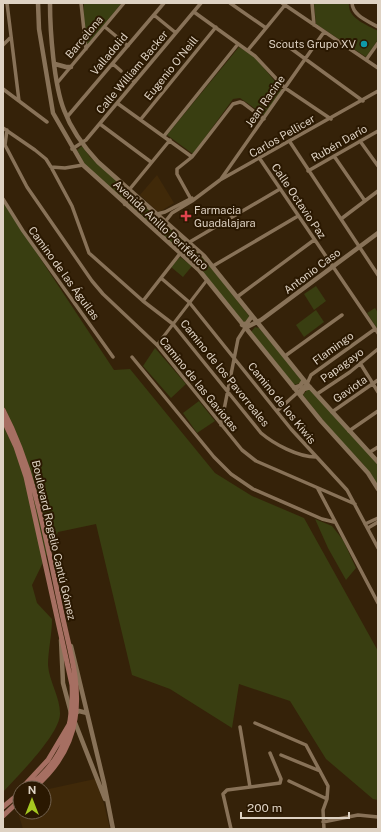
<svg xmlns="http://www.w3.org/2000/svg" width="381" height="832" viewBox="0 0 381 832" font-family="'Public Sans',sans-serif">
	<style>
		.built { fill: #402909 }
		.green { fill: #393e11 }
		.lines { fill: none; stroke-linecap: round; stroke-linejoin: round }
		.pedestrian { stroke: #887258; stroke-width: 3 }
		.minor { stroke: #887258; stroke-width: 3.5 }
		.tertiary { stroke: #887258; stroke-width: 4.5 }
		.secondary { stroke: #a66f62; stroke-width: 5 }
		.culture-dot { fill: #0f9aa8; stroke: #2a1801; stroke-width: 1.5 }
		.health-dot { fill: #e0444e; stroke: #2a1801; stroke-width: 1.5 }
		.labels { text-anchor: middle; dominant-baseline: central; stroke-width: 4; stroke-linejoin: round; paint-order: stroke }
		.street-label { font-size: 11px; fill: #ded2c3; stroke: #2a1801 }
		.poi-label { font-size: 11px; fill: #ded2c3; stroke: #2a1801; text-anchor: end }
	</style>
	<rect width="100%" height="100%" fill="#352209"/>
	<path class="built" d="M 157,175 L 174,203 L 161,211 L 157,211 L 140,195 Z
		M 95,779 L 104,804 L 110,829 L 23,829 L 17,809 L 20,806 L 20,812 L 44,812 L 44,790 Z"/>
	<path class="green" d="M 84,3 L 121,4 L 87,45 L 83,18 Z
		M 314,3 L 349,3 C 347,18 367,25 378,31 L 378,40 L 366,57 L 316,24 Z
		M 239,47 L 255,57 L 282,90 L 264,115 L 240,98 L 233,99 L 193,154 L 167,135 Z
		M 82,146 L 90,157 L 203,257 L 249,316 L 248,320 L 244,323 L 210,283 L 84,163 L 77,150 Z
		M 3,202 L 114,370 L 130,369 L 215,473 L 252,496 L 304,518 L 378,651 L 378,800 L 373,799 L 326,759 L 290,701 L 239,684 L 232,728 L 170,689 L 132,675 L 96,524 L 58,532 L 32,585 L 37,603 L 52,619 C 52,635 48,650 48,665 C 49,681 60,697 60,713 C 61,733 17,777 3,792 Z
		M 180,257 L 192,266 L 183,277 L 171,267 Z
		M 316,286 L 326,301 L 314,310 L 304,294 Z
		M 375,308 L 378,313 L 378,330 L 367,313 Z
		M 316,310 L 324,322 L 304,337 L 296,325 Z
		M 255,327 L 259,328 L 302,380 L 300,383 L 294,385 L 251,332 Z
		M 155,348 L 186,384 L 171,398 L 143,366 Z
		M 307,390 L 310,390 L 377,463 L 378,486 L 364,465 L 331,430 L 303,395 Z
		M 199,401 L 215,421 L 197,433 L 183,413 Z
		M 315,519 L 332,526 L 343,540 L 356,568 L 346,580 L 328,548 Z"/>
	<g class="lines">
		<path class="pedestrian" d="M 157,345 L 207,280"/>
		<path class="minor" d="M 7,3 L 19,101
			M 81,3 L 86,49
			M 230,3 L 266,28
			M 282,3 L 378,68
			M 312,3 L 314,25
			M 352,3 C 353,16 368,21 378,27
			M 194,12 L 255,56 L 285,88 L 331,119
			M 154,15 L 176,33
			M 105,27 L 128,46
			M 282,42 L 363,101
			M 3,45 L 10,38
			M 248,50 L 285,5
			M 366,60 L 378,43
			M 113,64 L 121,71
			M 127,76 L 135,82
			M 58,82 L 124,3
			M 3,89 L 47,122
			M 117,103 L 192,157
			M 67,117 L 164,3
			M 141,119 L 216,27
			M 100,124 L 151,162
			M 3,128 L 35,150 L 46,159 L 51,167 L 72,206 L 89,253 L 143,301 L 173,324 L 261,433 C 274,444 298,457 316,457
			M 7,130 L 5,145 L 27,187 L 92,281 L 103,294 L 157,345 L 242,450 L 256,461 L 355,504
			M 164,136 L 238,44
			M 360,141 L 378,166
			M 290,142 L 378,275
			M 72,149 L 86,140 L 201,3
			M 334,156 L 365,201
			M 260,159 L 378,333
			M 51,167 L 65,168 L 83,165
			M 308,171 L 378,131
			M 221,179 L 324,32
			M 129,190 L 170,140
			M 3,199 L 23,231 L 113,357
			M 192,201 L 177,174 L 177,169 L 192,157 L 233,104 L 240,102 L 243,103 L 264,119
			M 157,214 L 165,212 L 192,198
			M 341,219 L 378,191
			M 165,222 L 172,213 L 192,201 L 220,180 L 378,91
			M 188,243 L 280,189
			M 213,266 L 298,216
			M 161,278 L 189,302 L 291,429 L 347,490 L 378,548
			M 237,297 L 314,240
			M 143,301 L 182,251
			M 285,356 L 342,315
			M 132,357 L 214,457 L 231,474 L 253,489 L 322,519 L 334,522
			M 360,363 L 378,392
			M 317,394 L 350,372 L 378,349
			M 277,411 L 307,384 L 311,375 L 375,329
			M 332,412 L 378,380
			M 221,425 L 238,339 L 245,328
			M 349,431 L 378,411
			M 370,452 L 378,447
			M 318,489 L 378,603
			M 365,524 L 378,518
			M 368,528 L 378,522
			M 255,723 L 306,745 L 328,786 L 327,799 L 323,810 L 324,829
			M 240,727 L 250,787
			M 281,755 L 320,771
			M 289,781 L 327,799
			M 323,822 L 358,815 L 378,817
			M 231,829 L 223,794 L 227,790 L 280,783 L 281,779 L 270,753"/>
		<path class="tertiary" d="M 38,3 L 39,29 L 53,113 L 83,165 L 199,270 L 321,421 L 368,473 L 378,489
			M 50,3 C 50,31 54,85 64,110 C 71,129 84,147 98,162 L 204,256 L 307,384 L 378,462
			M 55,64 L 66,67 L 71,67
			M 125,204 L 127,199 L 134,194
			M 183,254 L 186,247 L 190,244
			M 242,325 L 247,323 L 252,316
			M 245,328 L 261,320 L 378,233
			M 294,388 L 300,386 L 304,380
			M 300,395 L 304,389 L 310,387
			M 61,640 L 63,683 L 71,713
			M 71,646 L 104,783 L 113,829
			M 74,714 L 79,711 L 87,713
			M 74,720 L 105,799"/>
		<path class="secondary" d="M 3,410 C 36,473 47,545 62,614 C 69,648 81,684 75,719 C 71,746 55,770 34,788
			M 3,419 L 16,447 L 26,477 L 72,685 C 74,728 63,762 26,788
			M 22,788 L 48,760 L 70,723
			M 3,807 L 20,793
			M 3,816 L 20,800"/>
	</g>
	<circle class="culture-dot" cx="364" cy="44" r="4"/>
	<path class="health-dot" d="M184 210h4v4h4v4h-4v4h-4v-4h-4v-4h4z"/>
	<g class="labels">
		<g class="street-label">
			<text transform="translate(84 37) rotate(-50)">Barcelona</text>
			<text transform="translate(109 54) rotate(-50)">Valladolid</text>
			<text transform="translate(171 68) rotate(-51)">Eugenio O'Neill</text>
			<text transform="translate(132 72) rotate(-50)">Calle William Backer</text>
			<text transform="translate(265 101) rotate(-55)">Jean Racine</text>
			<text transform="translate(282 136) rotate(-30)">Carlos Pellicer</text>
			<text transform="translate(339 143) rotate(-30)">Rubén Darío</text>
			<text transform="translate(299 201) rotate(56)">Calle Octavio Paz</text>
			<text transform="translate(161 225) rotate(43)">Avenida Anillo Periférico</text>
			<text transform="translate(312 271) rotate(-37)">Antonio Caso</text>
			<text transform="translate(64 273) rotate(54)">Camino de las Águilas</text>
			<text transform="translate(333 348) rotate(-36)">Flamingo</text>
			<text transform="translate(342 365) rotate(-36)">Papagayo</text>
			<text transform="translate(225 373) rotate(51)">Camino de los Pavorreales</text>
			<text transform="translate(199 384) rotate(51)">Camino de las Gaviotas</text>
			<text transform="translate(350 389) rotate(-35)">Gaviota</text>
			<text transform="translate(282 403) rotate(51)">Camino de los Kiwis</text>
			<text transform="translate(54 540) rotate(77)">Boulevard Rogelio Cantú Gómez</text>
		</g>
		<g class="poi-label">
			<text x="356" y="44">Scouts Grupo XV</text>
			<text x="194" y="210" text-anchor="start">Farmacia<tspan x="194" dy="13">Guadalajara</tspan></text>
		</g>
	</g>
	<rect width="381" height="832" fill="none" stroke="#ded2c3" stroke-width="8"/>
	<g transform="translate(32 800)"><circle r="19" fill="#2a1801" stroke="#72624f"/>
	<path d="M0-3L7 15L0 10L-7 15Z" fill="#a6c820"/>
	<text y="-6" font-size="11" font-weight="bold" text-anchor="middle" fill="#ded2c3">N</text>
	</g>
	<path d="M241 812v6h108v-6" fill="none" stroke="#ded2c3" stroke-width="2"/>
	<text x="247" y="812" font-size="12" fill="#ded2c3" stroke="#2a1801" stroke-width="3" paint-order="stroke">200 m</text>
</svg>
